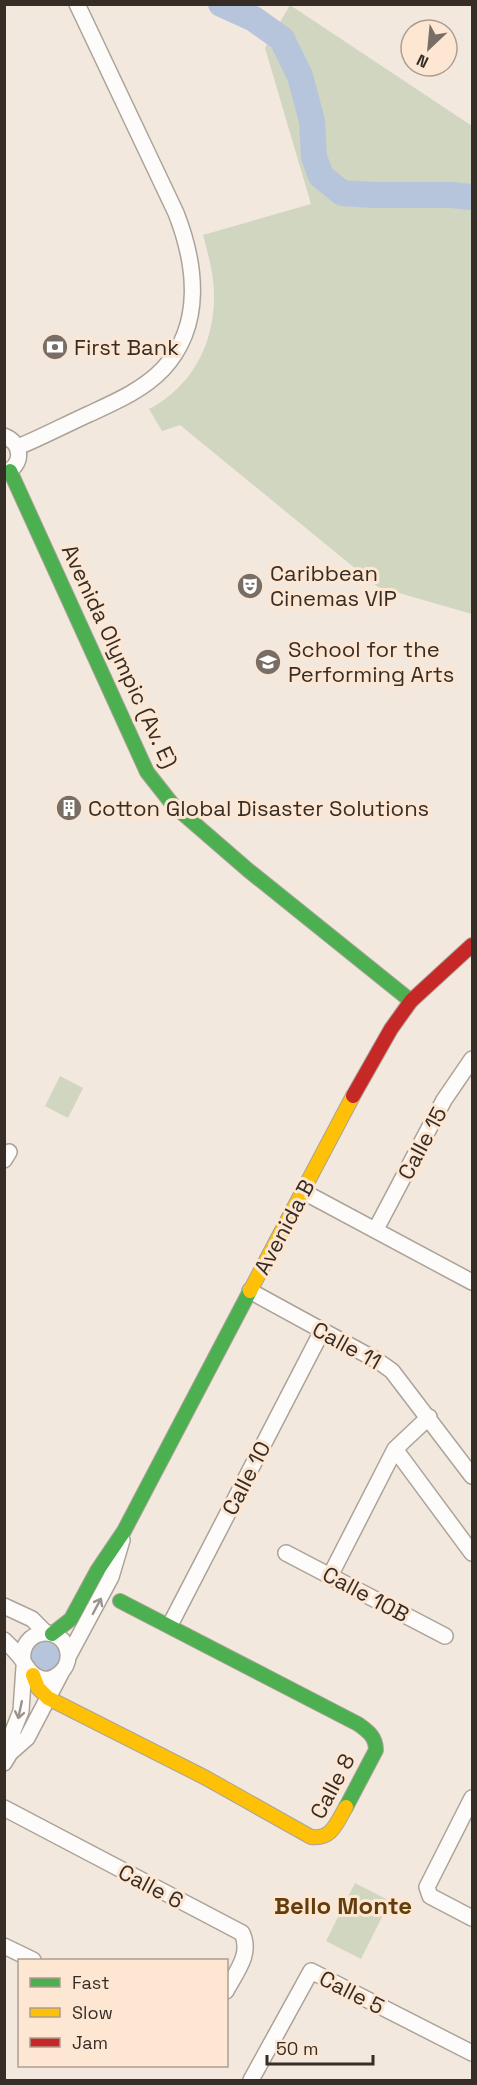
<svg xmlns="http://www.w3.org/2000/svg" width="477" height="2085" viewBox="0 0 477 2085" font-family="'Space Grotesk',sans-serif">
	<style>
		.green { fill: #d0d6c0 }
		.water { fill: #b7c5dc }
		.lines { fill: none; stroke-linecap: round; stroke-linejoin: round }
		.river { stroke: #b7c5dc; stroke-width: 26 }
		.street-casing { stroke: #aba39a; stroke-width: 18 }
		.fast-casing { stroke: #aba39a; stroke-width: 16 }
		.slow-casing { stroke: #aba39a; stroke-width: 16 }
		.jam-casing { stroke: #aba39a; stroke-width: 16 }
		.street { stroke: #fdfcfa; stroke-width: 15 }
		.fast { stroke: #4caf50; stroke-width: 14 }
		.slow { stroke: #ffc107; stroke-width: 14 }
		.jam { stroke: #c62828; stroke-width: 14 }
		.oneway { stroke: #9a9490 }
		.labels { text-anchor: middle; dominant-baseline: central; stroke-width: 6; stroke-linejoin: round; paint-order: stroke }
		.poi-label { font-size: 22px; fill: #362d26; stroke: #fde7d3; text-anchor: start }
		.street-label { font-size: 22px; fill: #362d26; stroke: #fde7d3 }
		.neighbourhood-label { font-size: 24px; font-weight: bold; fill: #633e0d; stroke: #fde7d3 }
	</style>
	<rect width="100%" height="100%" fill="#f3e8dd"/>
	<path class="green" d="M 290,5 L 472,126 L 472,614 L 378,587 L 180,425 L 162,431 L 149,409 C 192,387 215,343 214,294 C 214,274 208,254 203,235 L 311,204 L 265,48 Z
		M 60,1076 L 83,1088 L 68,1118 L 45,1106 Z
		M 355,1883 L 390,1901 L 361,1959 L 326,1941 Z"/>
	<path class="water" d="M29 1656a16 16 0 1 1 32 0a16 16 0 1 1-32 0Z"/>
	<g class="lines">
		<path class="river" d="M 221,4 L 254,19 L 282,39 L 300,76 L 312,121 L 314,157 L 321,176 L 342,193 L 373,195 L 451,195 L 472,197"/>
		<g class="street-casing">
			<path id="street" d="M 4,436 C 23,443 24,466 4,473
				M 18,447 C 42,437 65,425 89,414 C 115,402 143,390 163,369 C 204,325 196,264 176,213 L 77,4
				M 4,1160 L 9,1152
				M 302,1191 L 472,1282
				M 376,1229 L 444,1100 L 472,1059
				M 250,1291 L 378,1361 L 392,1371 L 472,1476
				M 395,1449 L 472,1553
				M 286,1553 L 445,1636
				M 330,1576 L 395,1449 L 429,1417
				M 4,1606 L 32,1619 L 46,1633
				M 170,1625 L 322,1331
				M 4,1640 C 10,1646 18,1653 23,1661 C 30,1674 43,1687 59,1674 C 65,1669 69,1661 68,1653 C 64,1623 19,1628 23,1661
				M 68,1657 L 111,1577 L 122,1540
				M 10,1753 L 27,1738 L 61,1673
				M 4,1763 L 10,1753 L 13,1731 L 21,1711 L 24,1667
				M 472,1798 L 427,1887 L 430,1896 L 472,1918
				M 4,1808 L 242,1933 C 252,1954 236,1972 226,1991
				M 4,1946 L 33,1960
				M 251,2080 L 311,1971 L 472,2053"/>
		</g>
		<g class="fast-casing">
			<path id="fast" d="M 10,471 L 147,772 L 173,805 L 248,870 L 411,1001
				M 120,1601 L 358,1724 C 368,1731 376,1737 376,1750 L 346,1807
				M 52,1634 L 71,1619 L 97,1571 L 124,1531 L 250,1291"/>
		</g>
		<g class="slow-casing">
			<path id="slow" d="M 250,1291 L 353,1096
				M 33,1675 L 38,1688 L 48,1698 L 206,1778 L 311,1837 C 332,1840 337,1822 346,1807"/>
		</g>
		<g class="jam-casing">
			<path id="jam" d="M 353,1096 L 391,1029 L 411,1001 L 472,945"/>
		</g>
		<use href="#street" class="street"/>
		<use href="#fast" class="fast"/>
		<use href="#slow" class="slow"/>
		<use href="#jam" class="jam"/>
	</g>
	<defs><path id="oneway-shaft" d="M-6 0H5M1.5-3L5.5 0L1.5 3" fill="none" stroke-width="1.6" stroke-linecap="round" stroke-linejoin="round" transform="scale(1.5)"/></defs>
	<g class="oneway">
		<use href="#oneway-shaft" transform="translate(97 1606) rotate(-62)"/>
		<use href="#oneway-shaft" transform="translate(20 1710) rotate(102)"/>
	</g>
	<defs>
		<g id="bank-disc" transform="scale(1.35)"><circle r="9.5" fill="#786e66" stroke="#fde7d3"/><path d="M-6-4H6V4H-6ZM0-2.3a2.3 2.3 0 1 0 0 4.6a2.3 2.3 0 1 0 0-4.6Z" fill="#fff"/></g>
		<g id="theatre-disc" transform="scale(1.35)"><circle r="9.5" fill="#786e66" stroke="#fde7d3"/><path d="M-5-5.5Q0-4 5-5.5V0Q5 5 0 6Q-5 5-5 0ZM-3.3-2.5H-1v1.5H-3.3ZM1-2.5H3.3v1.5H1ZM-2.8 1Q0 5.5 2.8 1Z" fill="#fff"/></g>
		<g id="school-disc" transform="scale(1.35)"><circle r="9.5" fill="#786e66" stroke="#fde7d3"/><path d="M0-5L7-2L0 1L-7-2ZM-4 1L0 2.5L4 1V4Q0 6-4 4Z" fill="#fff"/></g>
		<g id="building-disc" transform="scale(1.35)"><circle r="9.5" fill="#786e66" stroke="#fde7d3"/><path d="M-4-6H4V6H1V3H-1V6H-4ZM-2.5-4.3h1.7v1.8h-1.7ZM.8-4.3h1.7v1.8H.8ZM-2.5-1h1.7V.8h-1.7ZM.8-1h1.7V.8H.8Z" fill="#fff"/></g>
	</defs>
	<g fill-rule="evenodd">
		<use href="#bank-disc" x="55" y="347"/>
		<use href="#theatre-disc" x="250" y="586"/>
		<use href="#school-disc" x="268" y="662"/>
		<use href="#building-disc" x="69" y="808"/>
	</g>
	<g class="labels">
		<g class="poi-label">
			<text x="74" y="347">First Bank</text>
			<text x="270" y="573">Caribbean<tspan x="270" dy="25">Cinemas VIP</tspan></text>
			<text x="288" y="649">School for the<tspan x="288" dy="25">Performing Arts</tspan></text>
			<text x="88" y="808">Cotton Global Disaster Solutions</text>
		</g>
		<g class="street-label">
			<text transform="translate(120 656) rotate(65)">Avenida Olympic (Av. E)</text>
			<text transform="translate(422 1143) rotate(-62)">Calle 15</text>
			<text transform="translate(284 1227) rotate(-62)">Avenida B</text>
			<text transform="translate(347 1345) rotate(29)">Calle 11</text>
			<text transform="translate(246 1478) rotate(-63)">Calle 10</text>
			<text transform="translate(366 1594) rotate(28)">Calle 10B</text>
			<text transform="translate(332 1786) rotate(-62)">Calle 8</text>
			<text transform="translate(151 1886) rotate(28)">Calle 6</text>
			<text transform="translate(352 1992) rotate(27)">Calle 5</text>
		</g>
		<g class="neighbourhood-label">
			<text x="343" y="1905">Bello Monte</text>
		</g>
	</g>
	<rect width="477" height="2085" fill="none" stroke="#362d26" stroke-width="12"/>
	<rect x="18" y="1959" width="210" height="108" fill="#fde7d3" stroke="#ad9d8e" stroke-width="1.5"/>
	<rect x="30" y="1978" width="30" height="9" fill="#4caf50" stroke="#ad9d8e" stroke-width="1.5"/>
	<text x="72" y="1989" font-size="18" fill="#362d26">Fast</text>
	<rect x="30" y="2008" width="30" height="9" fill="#ffc107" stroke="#ad9d8e" stroke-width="1.5"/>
	<text x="72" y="2019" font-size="18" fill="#362d26">Slow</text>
	<rect x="30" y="2038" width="30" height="9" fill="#c62828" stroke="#ad9d8e" stroke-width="1.5"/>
	<text x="72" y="2049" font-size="18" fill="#362d26">Jam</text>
	<g transform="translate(429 48) rotate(206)"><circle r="28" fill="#fde7d3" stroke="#ad9d8e" stroke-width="1.5"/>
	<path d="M0-4.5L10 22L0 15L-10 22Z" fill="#786e66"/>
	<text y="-9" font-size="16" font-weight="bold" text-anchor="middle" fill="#362d26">N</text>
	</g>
	<path d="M267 2055v9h106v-9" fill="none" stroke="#362d26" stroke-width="3"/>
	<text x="276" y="2055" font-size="18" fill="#362d26" stroke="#fde7d3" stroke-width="4.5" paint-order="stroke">50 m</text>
</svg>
